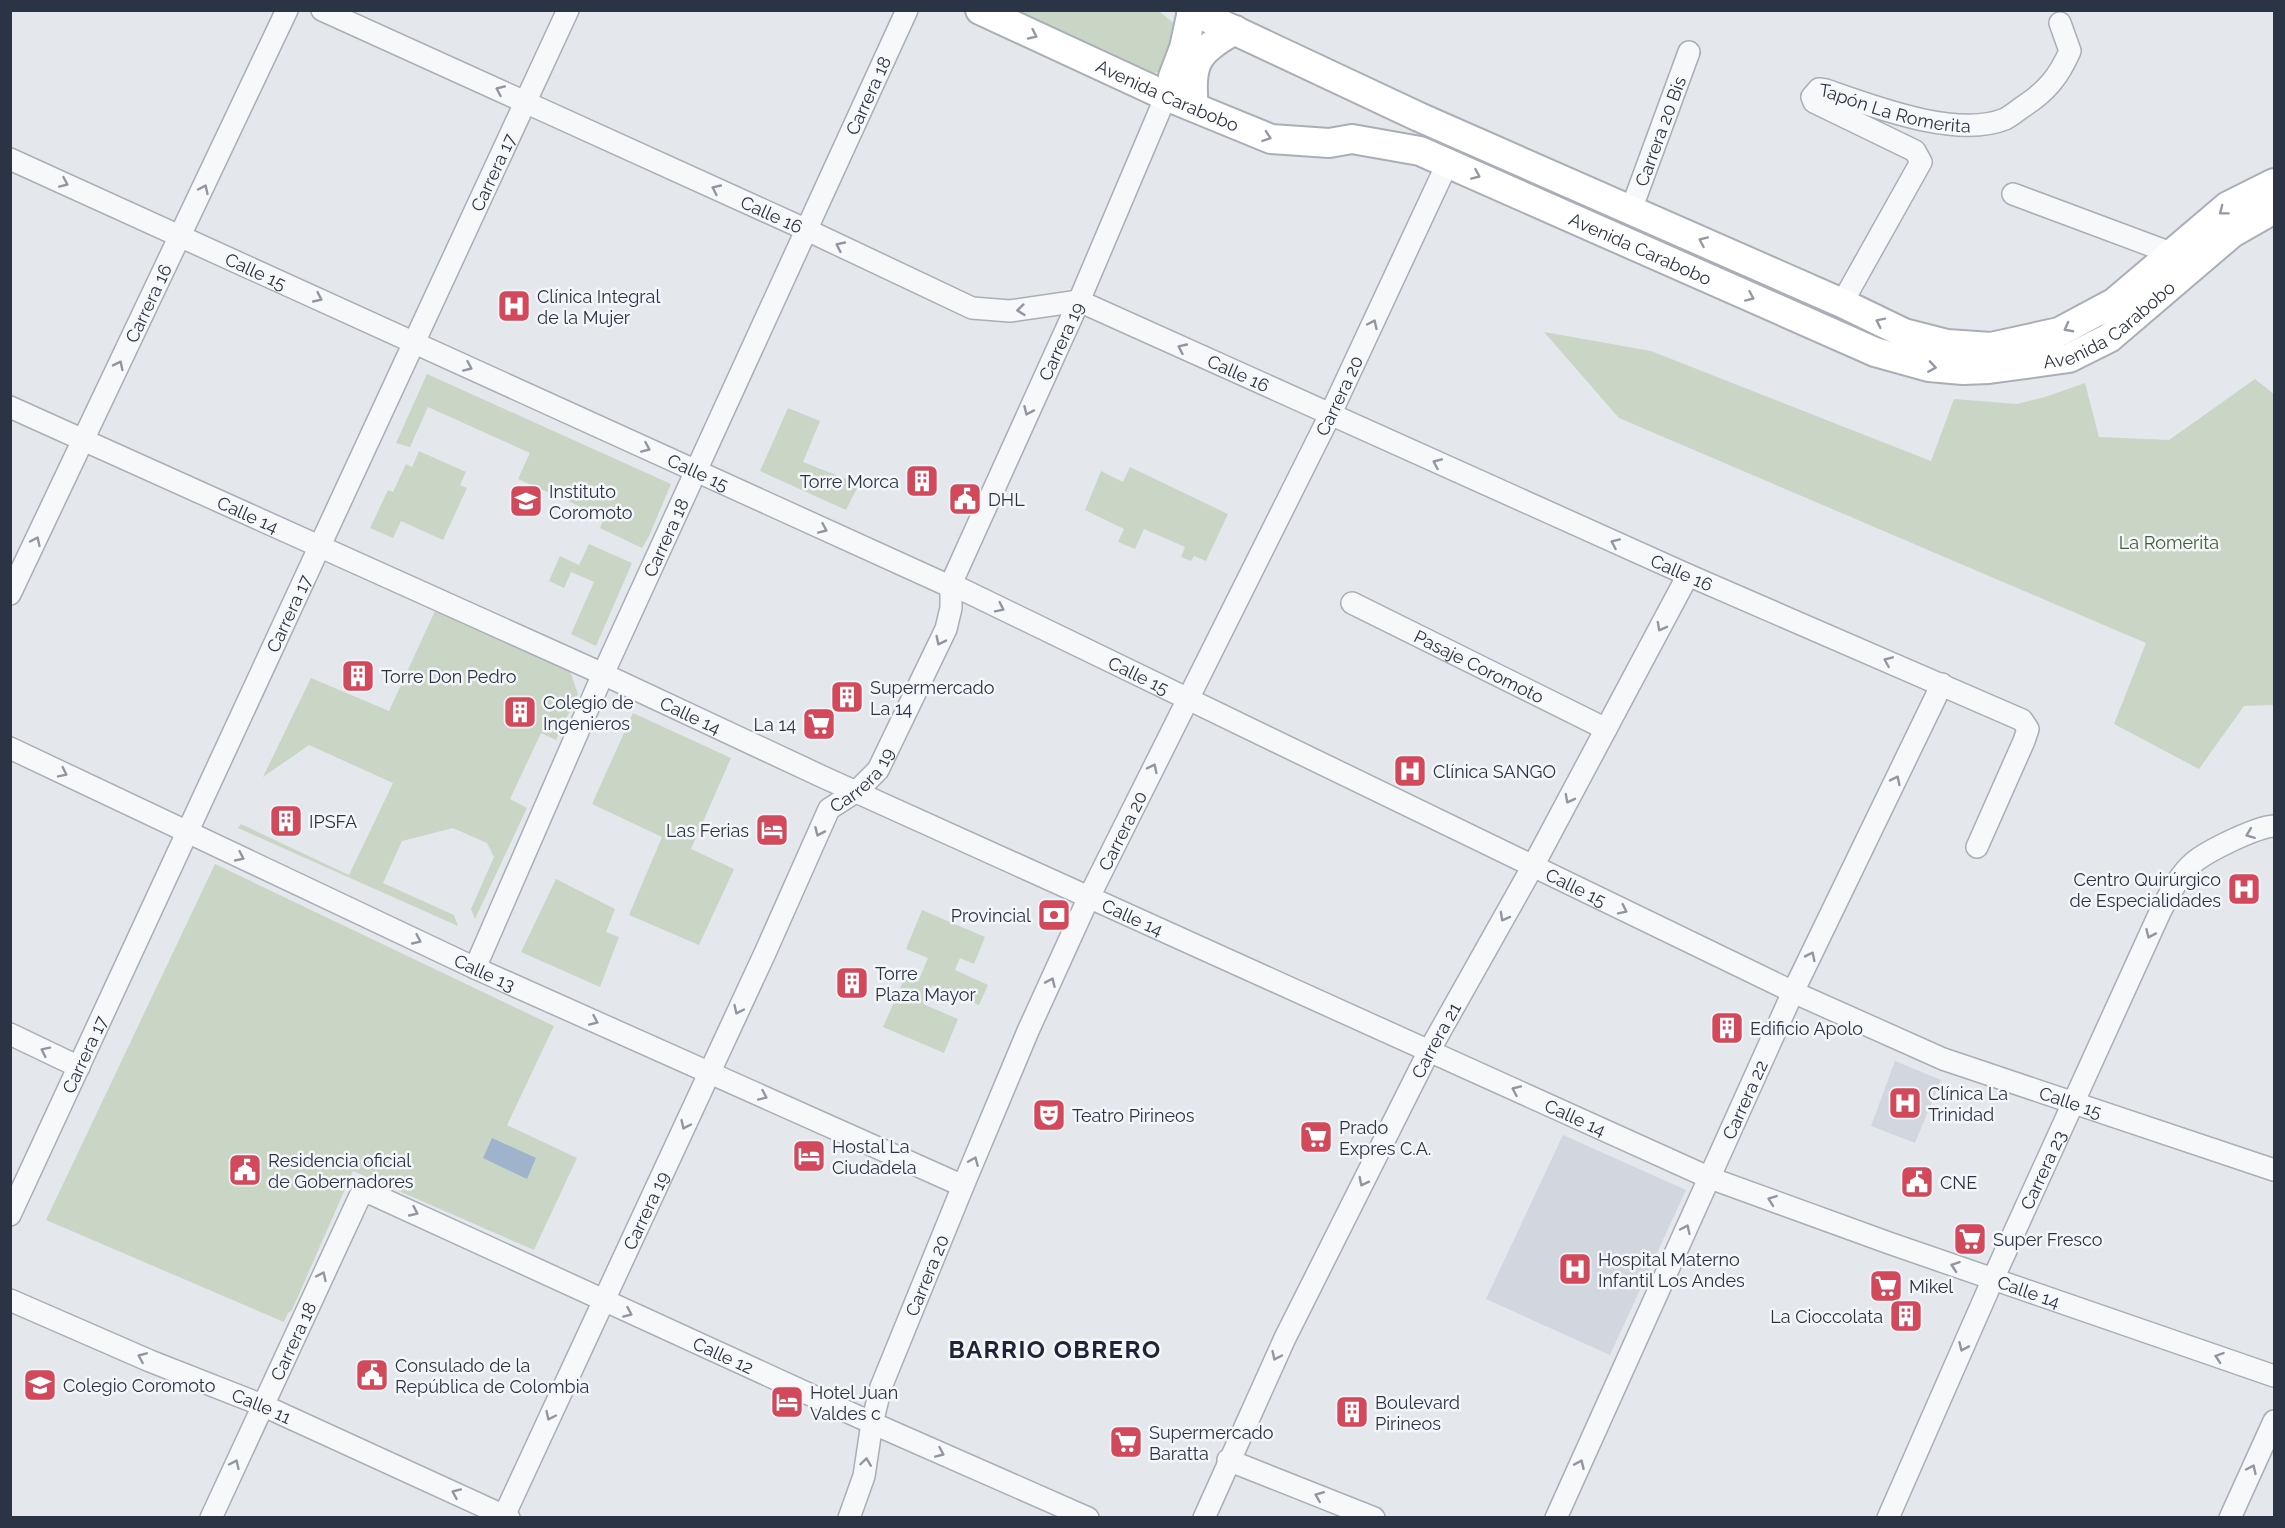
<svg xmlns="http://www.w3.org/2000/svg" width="2285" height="1528" viewBox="0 0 2285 1528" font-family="Raleway,sans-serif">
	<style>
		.built { fill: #d2d6de }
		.green { fill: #c9d6c5 }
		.water { fill: #9fb4cc }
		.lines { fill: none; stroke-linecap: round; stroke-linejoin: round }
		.minor-casing { stroke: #a9aeb7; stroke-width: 24 }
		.secondary-casing { stroke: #a9aeb7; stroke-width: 32 }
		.minor { stroke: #f7f8fa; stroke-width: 21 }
		.secondary { stroke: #fff; stroke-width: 28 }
		.oneway { stroke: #959aa2 }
		.oneway2 { stroke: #9196a0 }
		.labels { text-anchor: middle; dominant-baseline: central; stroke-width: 5; stroke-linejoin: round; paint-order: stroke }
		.street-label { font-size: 18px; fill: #2b3445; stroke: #f4f6f9 }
		.poi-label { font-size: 18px; fill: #2b3445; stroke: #f4f6f9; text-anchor: start }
		.park-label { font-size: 18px; fill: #3f6138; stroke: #f4f6f9 }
		.district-label { font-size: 24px; font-weight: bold; letter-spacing: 1.5px; fill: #1d2536; stroke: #f4f6f9 }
	</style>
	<rect width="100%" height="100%" fill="#e4e7ec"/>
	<path class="built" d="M 1895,1061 L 1941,1080 L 1915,1143 L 1871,1126 Z
		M 1563,1135 L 1686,1190 L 1610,1355 L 1486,1299 Z"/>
	<path class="green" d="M 1014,11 L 1159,11 L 1176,25 L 1178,30 L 1161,71 L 1155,73 L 1143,70 Z
		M 1544,332 L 1651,351 L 1931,461 L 1954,399 L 2017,404 L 2045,397 L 2085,383 L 2099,437 L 2169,440 L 2255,379 L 2274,394 L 2274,705 L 2244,706 L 2199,769 L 2114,724 L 2146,643 L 1619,418 Z
		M 427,374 L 671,484 L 649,536 L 642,548 L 600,528 L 604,517 L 518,479 L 530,453 L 428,407 L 410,447 L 396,443 Z
		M 788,408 L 820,421 L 803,462 L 859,484 L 846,510 L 760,471 Z
		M 419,451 L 466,472 L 460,485 L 467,488 L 443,540 L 401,521 L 393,538 L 370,528 L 388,490 L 393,492 L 406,464 L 412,467 Z
		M 1130,467 L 1228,514 L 1206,561 L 1194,556 L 1191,561 L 1181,557 L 1185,547 L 1144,529 L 1135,549 L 1118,542 L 1124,529 L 1085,510 L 1101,471 L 1123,482 Z
		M 589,544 L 632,563 L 596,646 L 571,634 L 594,582 L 571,572 L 564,588 L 549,581 L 560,556 L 579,565 Z
		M 435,611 L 570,671 L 578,694 L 556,740 L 541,733 L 510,799 L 527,808 L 475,919 L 471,909 L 494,857 L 487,843 L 453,828 L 402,841 L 383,883 L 454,915 L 458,926 L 238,828 L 241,824 L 349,875 L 393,783 L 309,745 L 263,777 L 311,678 L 389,711 Z
		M 633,713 L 731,758 L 691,849 L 734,869 L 699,945 L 629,915 L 662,837 L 592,804 Z
		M 215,864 L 554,1026 L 507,1125 L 577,1158 L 534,1250 L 353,1171 L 292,1310 L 288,1313 L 284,1322 L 46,1220 Z
		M 556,879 L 615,909 L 606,932 L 619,937 L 600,987 L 521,952 Z
		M 922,910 L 985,937 L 974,964 L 960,958 L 955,970 L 988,985 L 979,1005 L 932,985 L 923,1004 L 958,1019 L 944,1053 L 883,1027 L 905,977 L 918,982 L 928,958 L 906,949 Z"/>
	<path class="water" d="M 492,1138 L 536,1158 L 527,1179 L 483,1158 Z"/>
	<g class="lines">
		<g class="minor-casing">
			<g id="minor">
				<path id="s1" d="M 322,10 L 807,230 L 972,308 L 1010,311 L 1079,301 L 1688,575 L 2022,720 L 2028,729 L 2024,741 L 1977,847"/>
				<path id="s2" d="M 10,159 L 947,585 L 951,584 L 1793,992 L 1943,1059 L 2274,1170"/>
				<path d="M 2013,194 L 2171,253"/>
				<path id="s3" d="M 1631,210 L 1689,52"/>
				<path id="s4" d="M 1842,303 L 1921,162 L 1915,151 L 1814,102 L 1812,97 L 1819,89 L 1826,90 C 1872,106 1957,139 2005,119 C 2011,116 2018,110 2024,106 C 2047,91 2059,76 2070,51 L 2060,23"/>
				<path id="s5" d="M 10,407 L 603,674 L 823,777 L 1710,1178 L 1889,1243 L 2274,1376"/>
				<path id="s6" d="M 10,594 L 287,10"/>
				<path id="s7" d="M 1352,603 L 1606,729"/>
				<path id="s8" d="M 10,748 L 475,968 L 963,1186"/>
				<path id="s9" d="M 475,968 L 603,674 L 907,10"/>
				<path d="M 10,1034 L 79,1067"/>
				<path id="s10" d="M 10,1215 L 568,10"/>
				<path id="s11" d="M 10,1300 L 150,1361 L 262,1405 L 509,1518"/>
				<path d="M 1228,1460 L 1374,1518"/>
				<path id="s12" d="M 211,1518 L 360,1196 L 370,1193 L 872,1423 L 1088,1518"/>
				<path id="s13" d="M 503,1518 L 765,953 L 829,809 L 857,791 L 878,770 L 946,629 L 951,608 L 951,584 L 1079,301 L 1166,96"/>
				<path id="s14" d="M 849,1518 L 864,1476 L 872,1423 L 881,1387 L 963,1186 L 1028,1031 L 1089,897 L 1330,415 L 1448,162"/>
				<path id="s15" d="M 1204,1518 L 1285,1338 L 1429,1051 L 1533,866 L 1688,575"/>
				<path id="s16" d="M 1556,1518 L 1793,992 L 1942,684"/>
				<path id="s17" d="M 1888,1518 L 1993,1279 L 2161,910 C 2170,894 2179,875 2193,863 C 2207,851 2256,827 2274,826"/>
				<path d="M 2230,1518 L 2274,1421"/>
			</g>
		</g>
		<g class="secondary-casing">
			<g id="secondary">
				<path id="s18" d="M 980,10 L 1166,96 L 1271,139 L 1329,143 L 1352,139 L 1420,151 L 1875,352 L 1929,367 L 1963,370 L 1989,369 L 2069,358 L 2109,338 L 2232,233 L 2274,209"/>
				<path d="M 1191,10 L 1419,117 L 1842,303 L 1904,333 L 1947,344 L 1991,347 L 2059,332 L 2115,302 L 2228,206 L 2274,183"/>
				<path d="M 1173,77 L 1184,48 L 1192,11"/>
				<path d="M 1194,107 C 1189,61 1197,52 1235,30"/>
			</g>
		</g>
		<use href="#minor" class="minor"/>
		<use href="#secondary" class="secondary"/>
	</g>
	<defs><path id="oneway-chevron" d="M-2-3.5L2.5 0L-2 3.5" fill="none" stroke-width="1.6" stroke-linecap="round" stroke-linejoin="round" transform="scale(1.5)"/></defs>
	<g class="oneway">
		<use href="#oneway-chevron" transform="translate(1033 35) rotate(25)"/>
		<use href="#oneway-chevron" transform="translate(1267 137) rotate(19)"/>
		<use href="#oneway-chevron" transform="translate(1476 175) rotate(24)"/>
		<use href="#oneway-chevron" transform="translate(2223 211) rotate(143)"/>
		<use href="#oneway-chevron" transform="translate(1703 241) rotate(-156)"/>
		<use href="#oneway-chevron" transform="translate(1750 297) rotate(24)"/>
		<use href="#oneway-chevron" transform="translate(1880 322) rotate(-154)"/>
		<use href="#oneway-chevron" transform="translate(2068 328) rotate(152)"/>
		<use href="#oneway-chevron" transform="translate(1932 367) rotate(9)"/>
	</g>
	<g class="oneway2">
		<use href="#oneway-chevron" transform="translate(500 90) rotate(-156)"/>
		<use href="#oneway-chevron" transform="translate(64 183) rotate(24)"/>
		<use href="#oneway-chevron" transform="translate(204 189) rotate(-65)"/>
		<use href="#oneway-chevron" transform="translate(716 189) rotate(-155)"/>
		<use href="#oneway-chevron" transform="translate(840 246) rotate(-155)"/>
		<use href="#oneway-chevron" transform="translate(318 298) rotate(25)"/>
		<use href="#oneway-chevron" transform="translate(1021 310) rotate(174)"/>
		<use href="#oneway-chevron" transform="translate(1373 324) rotate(-65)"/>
		<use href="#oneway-chevron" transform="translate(1182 348) rotate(-155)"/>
		<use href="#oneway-chevron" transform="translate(119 365) rotate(-64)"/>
		<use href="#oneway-chevron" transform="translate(468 367) rotate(24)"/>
		<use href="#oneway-chevron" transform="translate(1028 411) rotate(114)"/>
		<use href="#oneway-chevron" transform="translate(646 448) rotate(24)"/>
		<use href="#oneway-chevron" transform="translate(1437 463) rotate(-156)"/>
		<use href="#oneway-chevron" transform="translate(823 529) rotate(24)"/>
		<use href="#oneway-chevron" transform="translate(36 541) rotate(-65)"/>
		<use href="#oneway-chevron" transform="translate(1615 543) rotate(-156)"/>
		<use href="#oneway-chevron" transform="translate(1000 608) rotate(26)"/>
		<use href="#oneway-chevron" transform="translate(1661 627) rotate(118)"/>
		<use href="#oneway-chevron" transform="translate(940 641) rotate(116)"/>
		<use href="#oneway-chevron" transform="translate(1888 661) rotate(-157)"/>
		<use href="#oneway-chevron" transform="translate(1153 768) rotate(-64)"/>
		<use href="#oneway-chevron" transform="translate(63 773) rotate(26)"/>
		<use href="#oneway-chevron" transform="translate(1896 780) rotate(-64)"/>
		<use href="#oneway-chevron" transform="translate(1569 799) rotate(118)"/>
		<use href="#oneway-chevron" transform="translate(819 832) rotate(114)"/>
		<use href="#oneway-chevron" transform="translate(2250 834) rotate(159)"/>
		<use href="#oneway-chevron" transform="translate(240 857) rotate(25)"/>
		<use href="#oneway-chevron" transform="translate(1623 910) rotate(26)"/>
		<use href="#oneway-chevron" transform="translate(1504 917) rotate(119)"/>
		<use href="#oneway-chevron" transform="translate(2150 934) rotate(114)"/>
		<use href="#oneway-chevron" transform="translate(417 940) rotate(25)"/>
		<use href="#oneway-chevron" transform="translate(1811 956) rotate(-64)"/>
		<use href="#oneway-chevron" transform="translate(1051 982) rotate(-66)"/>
		<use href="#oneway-chevron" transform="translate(738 1010) rotate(115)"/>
		<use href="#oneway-chevron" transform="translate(594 1021) rotate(24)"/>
		<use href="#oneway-chevron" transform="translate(45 1051) rotate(-154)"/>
		<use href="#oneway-chevron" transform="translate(1516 1090) rotate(-156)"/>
		<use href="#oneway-chevron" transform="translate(763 1096) rotate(24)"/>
		<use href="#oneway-chevron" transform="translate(685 1125) rotate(115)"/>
		<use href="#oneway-chevron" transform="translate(974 1161) rotate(-67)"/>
		<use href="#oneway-chevron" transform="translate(1363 1182) rotate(117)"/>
		<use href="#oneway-chevron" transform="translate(1772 1200) rotate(-160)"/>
		<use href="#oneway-chevron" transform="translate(414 1212) rotate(25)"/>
		<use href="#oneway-chevron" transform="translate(1686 1229) rotate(-65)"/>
		<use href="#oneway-chevron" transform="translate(1955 1266) rotate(-161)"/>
		<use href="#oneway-chevron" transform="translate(322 1276) rotate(-65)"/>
		<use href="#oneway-chevron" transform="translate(628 1313) rotate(24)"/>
		<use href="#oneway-chevron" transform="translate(1963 1347) rotate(114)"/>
		<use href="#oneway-chevron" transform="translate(1276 1356) rotate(115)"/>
		<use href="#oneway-chevron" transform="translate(142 1357) rotate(-157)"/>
		<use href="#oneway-chevron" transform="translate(2219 1357) rotate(-161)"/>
		<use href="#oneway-chevron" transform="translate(550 1416) rotate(115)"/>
		<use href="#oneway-chevron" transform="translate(940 1453) rotate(24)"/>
		<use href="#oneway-chevron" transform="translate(866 1462) rotate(-82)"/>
		<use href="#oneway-chevron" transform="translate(235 1464) rotate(-65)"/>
		<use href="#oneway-chevron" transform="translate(1580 1464) rotate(-66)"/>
		<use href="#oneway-chevron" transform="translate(2252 1469) rotate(-65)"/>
		<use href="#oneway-chevron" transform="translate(456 1493) rotate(-156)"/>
		<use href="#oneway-chevron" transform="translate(1319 1496) rotate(-158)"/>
	</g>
	<defs>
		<g id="hospital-square" transform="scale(1.725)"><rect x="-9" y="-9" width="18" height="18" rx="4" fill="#d1495b" stroke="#f4f6f9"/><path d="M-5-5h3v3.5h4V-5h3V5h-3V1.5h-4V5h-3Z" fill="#fff"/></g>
		<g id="building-square" transform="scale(1.725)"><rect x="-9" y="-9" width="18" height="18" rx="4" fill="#d1495b" stroke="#f4f6f9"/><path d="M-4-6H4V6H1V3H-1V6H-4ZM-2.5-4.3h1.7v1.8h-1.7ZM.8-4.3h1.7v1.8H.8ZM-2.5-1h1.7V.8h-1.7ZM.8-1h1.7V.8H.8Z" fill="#fff"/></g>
		<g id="civic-square" transform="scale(1.725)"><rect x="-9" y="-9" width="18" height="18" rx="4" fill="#d1495b" stroke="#f4f6f9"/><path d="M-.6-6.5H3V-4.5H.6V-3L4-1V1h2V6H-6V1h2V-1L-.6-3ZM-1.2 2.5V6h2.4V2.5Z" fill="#fff"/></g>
		<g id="school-square" transform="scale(1.725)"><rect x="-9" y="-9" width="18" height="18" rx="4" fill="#d1495b" stroke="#f4f6f9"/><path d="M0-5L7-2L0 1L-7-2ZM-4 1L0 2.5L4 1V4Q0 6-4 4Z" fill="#fff"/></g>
		<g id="supermarket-square" transform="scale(1.725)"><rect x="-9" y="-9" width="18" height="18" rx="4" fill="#d1495b" stroke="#f4f6f9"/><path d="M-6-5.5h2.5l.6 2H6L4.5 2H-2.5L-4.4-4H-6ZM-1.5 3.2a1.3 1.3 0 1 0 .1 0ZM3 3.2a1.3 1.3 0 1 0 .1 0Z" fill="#fff"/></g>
		<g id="hotel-square" transform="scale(1.725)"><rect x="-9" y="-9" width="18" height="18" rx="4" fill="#d1495b" stroke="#f4f6f9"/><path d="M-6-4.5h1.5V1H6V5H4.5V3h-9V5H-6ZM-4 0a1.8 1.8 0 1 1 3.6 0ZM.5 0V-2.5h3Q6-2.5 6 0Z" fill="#fff"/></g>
		<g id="bank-square" transform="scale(1.725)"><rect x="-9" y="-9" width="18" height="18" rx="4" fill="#d1495b" stroke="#f4f6f9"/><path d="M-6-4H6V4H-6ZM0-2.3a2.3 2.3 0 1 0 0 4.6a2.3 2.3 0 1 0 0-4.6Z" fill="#fff"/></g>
		<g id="theatre-square" transform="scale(1.725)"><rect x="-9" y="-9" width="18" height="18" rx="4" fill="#d1495b" stroke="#f4f6f9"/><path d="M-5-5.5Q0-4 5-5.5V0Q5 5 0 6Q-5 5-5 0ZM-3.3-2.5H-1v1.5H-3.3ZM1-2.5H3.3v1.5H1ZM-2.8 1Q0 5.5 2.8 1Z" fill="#fff"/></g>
	</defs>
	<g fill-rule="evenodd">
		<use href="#hospital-square" x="514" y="306"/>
		<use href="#building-square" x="922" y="481"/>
		<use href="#civic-square" x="965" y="499"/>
		<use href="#school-square" x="526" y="501"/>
		<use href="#building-square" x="358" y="676"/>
		<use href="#building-square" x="847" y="697"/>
		<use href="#building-square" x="520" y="712"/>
		<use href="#supermarket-square" x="819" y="724"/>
		<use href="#hospital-square" x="1410" y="771"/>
		<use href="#building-square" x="286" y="821"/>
		<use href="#hotel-square" x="772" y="830"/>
		<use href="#hospital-square" x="2244" y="889"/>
		<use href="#bank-square" x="1054" y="915"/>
		<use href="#building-square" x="852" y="983"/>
		<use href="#building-square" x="1727" y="1028"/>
		<use href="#hospital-square" x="1905" y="1103"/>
		<use href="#theatre-square" x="1049" y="1115"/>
		<use href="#supermarket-square" x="1316" y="1137"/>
		<use href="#hotel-square" x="809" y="1156"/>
		<use href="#civic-square" x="245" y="1170"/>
		<use href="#civic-square" x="1917" y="1182"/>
		<use href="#supermarket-square" x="1970" y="1239"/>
		<use href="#hospital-square" x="1575" y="1269"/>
		<use href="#supermarket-square" x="1886" y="1286"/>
		<use href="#building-square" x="1906" y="1316"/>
		<use href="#civic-square" x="372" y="1375"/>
		<use href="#school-square" x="40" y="1385"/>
		<use href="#hotel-square" x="787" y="1402"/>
		<use href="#building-square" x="1352" y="1412"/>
		<use href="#supermarket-square" x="1126" y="1442"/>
	</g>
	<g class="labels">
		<g class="street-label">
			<text stroke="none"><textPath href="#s9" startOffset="957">Carrera 18</textPath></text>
			<text stroke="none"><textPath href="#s18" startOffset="206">Avenida Carabobo</textPath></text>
			<text stroke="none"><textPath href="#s4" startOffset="381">Tapón La Romerita</textPath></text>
			<text stroke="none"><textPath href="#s3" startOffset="84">Carrera 20 Bis</textPath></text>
			<text stroke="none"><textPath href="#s10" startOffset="1149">Carrera 17</textPath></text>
			<text stroke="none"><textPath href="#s1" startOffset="494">Calle 16</textPath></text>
			<text stroke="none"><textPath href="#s18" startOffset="710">Avenida Carabobo</textPath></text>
			<text stroke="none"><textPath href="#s2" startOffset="270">Calle 15</textPath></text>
			<text stroke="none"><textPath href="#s6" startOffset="322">Carrera 16</textPath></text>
			<text stroke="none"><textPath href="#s18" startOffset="1214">Avenida Carabobo</textPath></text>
			<text stroke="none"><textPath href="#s13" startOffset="1312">Carrera 19</textPath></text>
			<text stroke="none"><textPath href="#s1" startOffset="998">Calle 16</textPath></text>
			<text stroke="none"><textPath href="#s14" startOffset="1228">Carrera 20</textPath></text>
			<text stroke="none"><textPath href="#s2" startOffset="756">Calle 15</textPath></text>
			<text stroke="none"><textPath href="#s5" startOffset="261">Calle 14</textPath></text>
			<text stroke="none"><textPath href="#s9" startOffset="471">Carrera 18</textPath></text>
			<text stroke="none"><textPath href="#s1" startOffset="1484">Calle 16</textPath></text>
			<text stroke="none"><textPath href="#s10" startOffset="663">Carrera 17</textPath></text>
			<text stroke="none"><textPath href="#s7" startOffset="142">Pasaje Coromoto</textPath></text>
			<text stroke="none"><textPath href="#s2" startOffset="1242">Calle 15</textPath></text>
			<text stroke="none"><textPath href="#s5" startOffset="747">Calle 14</textPath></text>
			<text stroke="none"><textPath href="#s13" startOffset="825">Carrera 19</textPath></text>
			<text stroke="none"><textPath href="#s14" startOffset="742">Carrera 20</textPath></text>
			<text stroke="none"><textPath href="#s2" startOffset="1728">Calle 15</textPath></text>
			<text stroke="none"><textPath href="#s5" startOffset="1233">Calle 14</textPath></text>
			<text stroke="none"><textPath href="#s8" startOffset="525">Calle 13</textPath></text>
			<text stroke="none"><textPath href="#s15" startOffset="531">Carrera 21</textPath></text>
			<text stroke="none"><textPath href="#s10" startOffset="177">Carrera 17</textPath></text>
			<text stroke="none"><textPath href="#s16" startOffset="459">Carrera 22</textPath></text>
			<text stroke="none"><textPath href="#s2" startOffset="2268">Calle 15</textPath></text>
			<text stroke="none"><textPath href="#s5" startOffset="1719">Calle 14</textPath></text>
			<text stroke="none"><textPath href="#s17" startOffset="381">Carrera 23</textPath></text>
			<text stroke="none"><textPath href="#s13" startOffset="339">Carrera 19</textPath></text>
			<text stroke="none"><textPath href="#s14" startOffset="256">Carrera 20</textPath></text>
			<text stroke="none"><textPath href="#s5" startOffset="2205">Calle 14</textPath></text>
			<text stroke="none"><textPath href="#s12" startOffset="195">Carrera 18</textPath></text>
			<text stroke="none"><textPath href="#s12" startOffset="754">Calle 12</textPath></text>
			<text stroke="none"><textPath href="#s11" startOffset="273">Calle 11</textPath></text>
		</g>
		<g class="poi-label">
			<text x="537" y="296">Clínica Integral<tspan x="537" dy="21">de la Mujer</tspan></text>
			<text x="899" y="481" text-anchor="end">Torre Morca</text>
			<text x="549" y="491">Instituto<tspan x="549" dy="21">Coromoto</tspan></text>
			<text x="988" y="499">DHL</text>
			<text x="381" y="676">Torre Don Pedro</text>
			<text x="870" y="687">Supermercado<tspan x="870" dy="21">La 14</tspan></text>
			<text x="543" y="702">Colegio de<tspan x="543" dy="21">Ingenieros</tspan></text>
			<text x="796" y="724" text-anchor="end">La 14</text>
			<text x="1433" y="771">Clínica SANGO</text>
			<text x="309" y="821">IPSFA</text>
			<text x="749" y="830" text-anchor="end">Las Ferias</text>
			<text x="2221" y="879" text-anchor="end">Centro Quirúrgico<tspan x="2221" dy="21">de Especialidades</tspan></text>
			<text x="1031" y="915" text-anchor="end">Provincial</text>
			<text x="875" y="973">Torre<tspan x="875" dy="21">Plaza Mayor</tspan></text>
			<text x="1750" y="1028">Edificio Apolo</text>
			<text x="1928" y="1093">Clínica La<tspan x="1928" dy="21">Trinidad</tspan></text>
			<text x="1072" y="1115">Teatro Pirineos</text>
			<text x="1339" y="1127">Prado<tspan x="1339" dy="21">Expres C.A.</tspan></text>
			<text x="832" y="1146">Hostal La<tspan x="832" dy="21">Ciudadela</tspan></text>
			<text x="268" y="1160">Residencia oficial<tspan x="268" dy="21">de Gobernadores</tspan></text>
			<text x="1940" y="1182">CNE</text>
			<text x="1993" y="1239">Super Fresco</text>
			<text x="1598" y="1259">Hospital Materno<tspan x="1598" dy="21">Infantil Los Andes</tspan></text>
			<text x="1909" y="1286">Mikel</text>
			<text x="1883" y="1316" text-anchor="end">La Cioccolata</text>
			<text x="395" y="1365">Consulado de la<tspan x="395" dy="21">República de Colombia</tspan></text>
			<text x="63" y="1385">Colegio Coromoto</text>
			<text x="810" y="1392">Hotel Juan<tspan x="810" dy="21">Valdes c</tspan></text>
			<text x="1375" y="1402">Boulevard<tspan x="1375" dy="21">Pirineos</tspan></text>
			<text x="1149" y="1432">Supermercado<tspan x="1149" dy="21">Baratta</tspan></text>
		</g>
		<g class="park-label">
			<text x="2169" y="542">La Romerita</text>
		</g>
		<g class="district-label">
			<text x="1055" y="1349">BARRIO OBRERO</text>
		</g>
	</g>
	<rect width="2285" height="1528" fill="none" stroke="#2b3445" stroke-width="24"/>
</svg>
